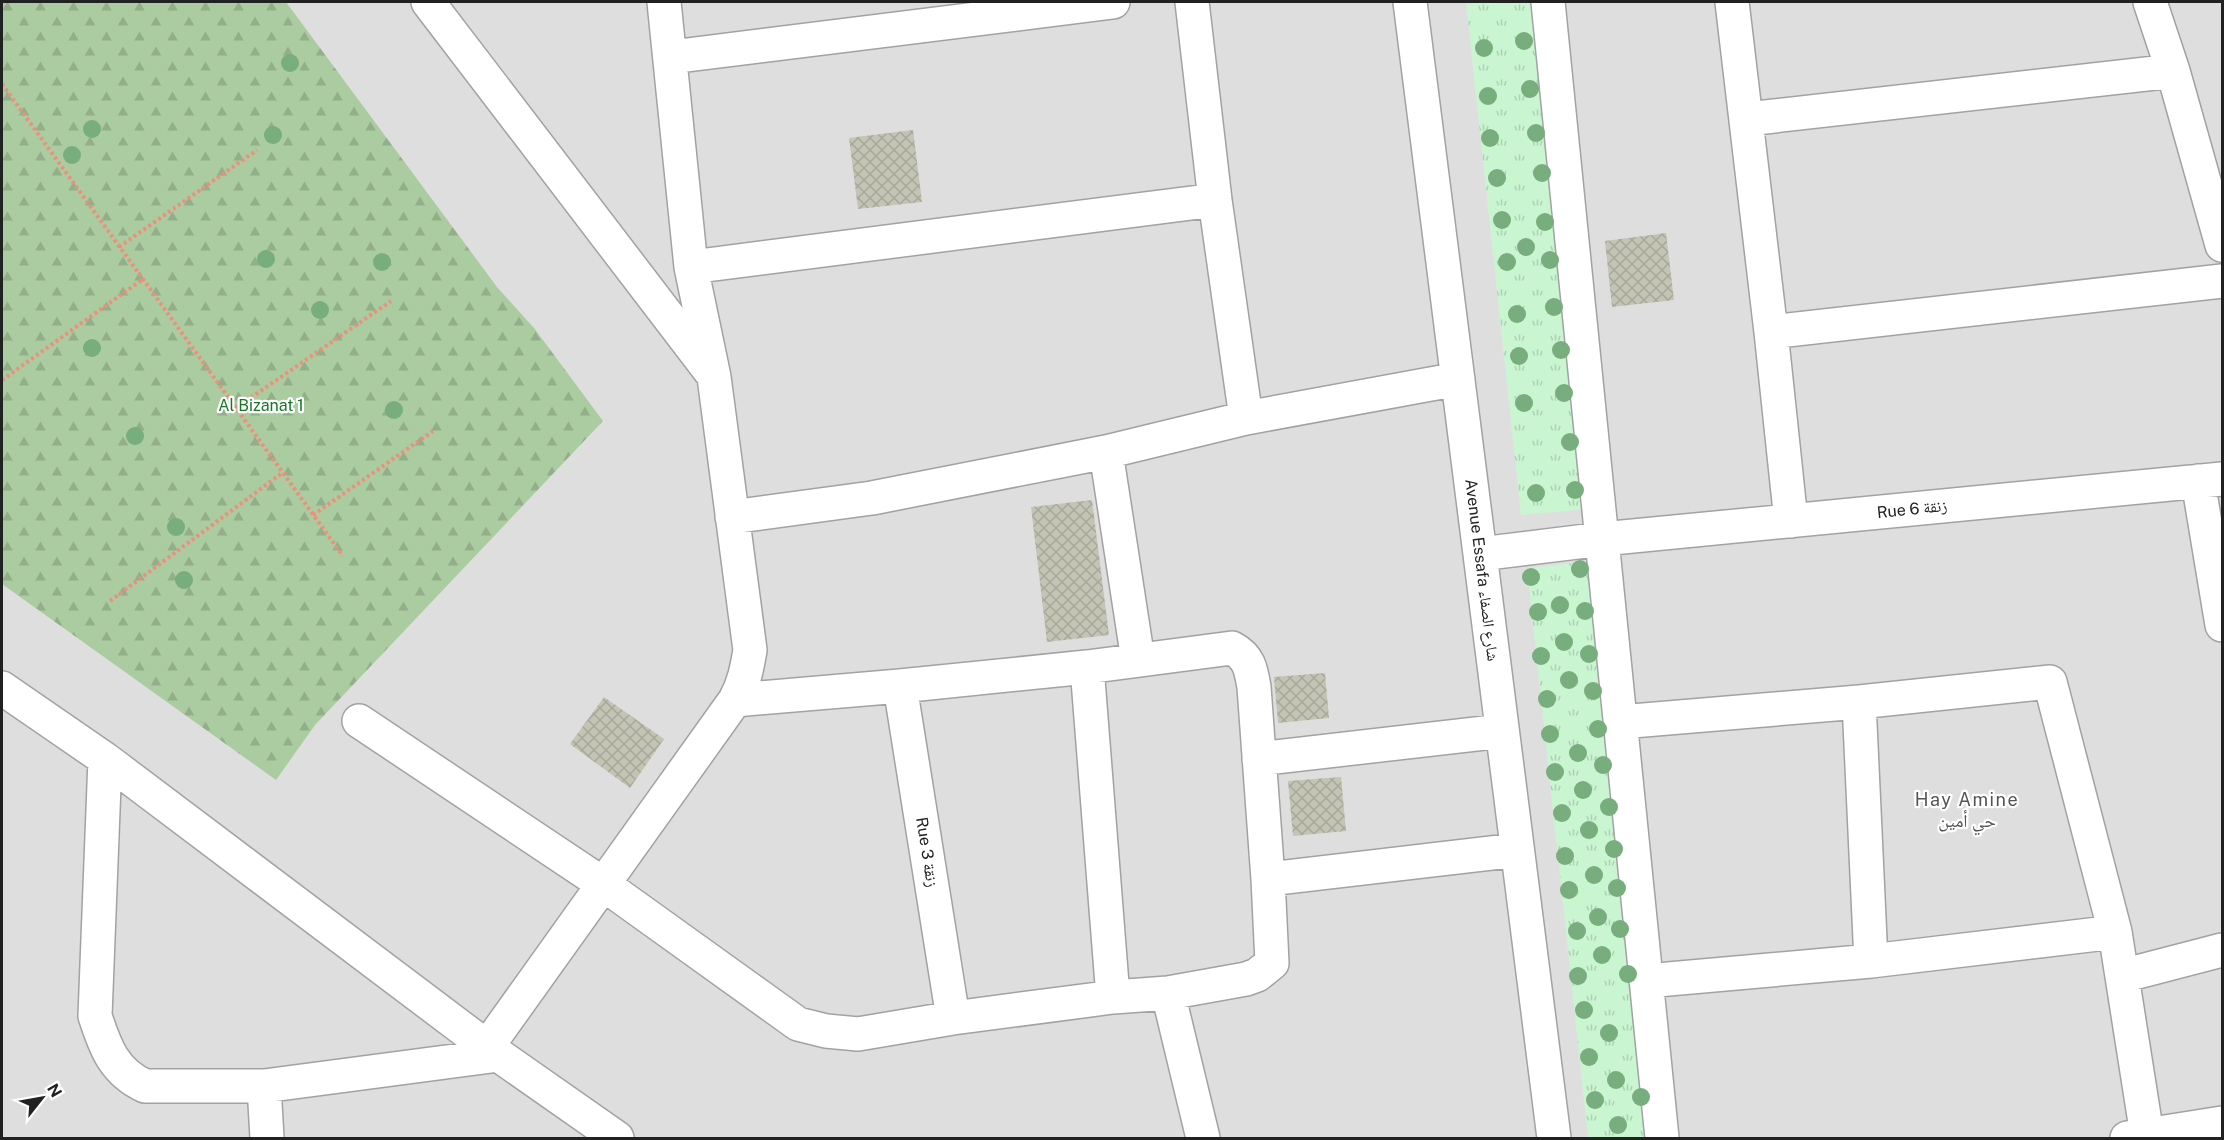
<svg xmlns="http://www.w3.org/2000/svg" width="2224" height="1140" viewBox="0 0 2224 1140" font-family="'Public Sans','Noto Naskh Arabic',sans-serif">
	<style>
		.residential { fill: #dfdede }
		.construction { fill: url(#construction-cross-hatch) }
		.forest { fill: url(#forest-firs) }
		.park { fill: url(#park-tufts) }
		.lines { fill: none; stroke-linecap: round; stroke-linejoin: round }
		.street-casing { stroke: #a2a2a2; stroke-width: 36 }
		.path { stroke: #ee8f7b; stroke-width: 4; stroke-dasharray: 3 3; stroke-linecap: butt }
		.street { stroke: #fff; stroke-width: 33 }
		.tree { fill: #78ad7d }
		.labels { text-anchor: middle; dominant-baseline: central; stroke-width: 4.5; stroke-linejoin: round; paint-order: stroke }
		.park-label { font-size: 16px; fill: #167825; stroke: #fff }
		.street-label { font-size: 16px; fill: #212121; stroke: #fff }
		.neighbourhood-label { font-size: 18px; letter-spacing: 1.5px; fill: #545454; stroke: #fff }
	</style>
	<defs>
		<pattern id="construction-cross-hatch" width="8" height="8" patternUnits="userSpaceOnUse" patternTransform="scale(1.5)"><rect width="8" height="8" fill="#c3c4b4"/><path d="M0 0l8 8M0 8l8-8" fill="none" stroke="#a7a89a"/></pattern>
		<pattern id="forest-firs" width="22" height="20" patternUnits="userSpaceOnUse" patternTransform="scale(1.5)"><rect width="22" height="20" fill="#aacca0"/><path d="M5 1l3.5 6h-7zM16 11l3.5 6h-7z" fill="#92af8a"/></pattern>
		<pattern id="park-tufts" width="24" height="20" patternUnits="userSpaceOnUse" patternTransform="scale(1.5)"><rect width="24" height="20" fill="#caf5d1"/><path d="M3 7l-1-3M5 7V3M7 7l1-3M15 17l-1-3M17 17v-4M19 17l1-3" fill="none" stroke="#add2b3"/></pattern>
	</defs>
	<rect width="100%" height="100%" fill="#f0eee8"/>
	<path class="residential" d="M 2,2 L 2222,2 L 2222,1138 L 2,1138 Z"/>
	<path class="construction" d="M 913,130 L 922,202 L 858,209 L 849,138 Z
		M 1666,233 L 1674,300 L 1612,307 L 1605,241 Z
		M 1092,500 L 1109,635 L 1047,642 L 1031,507 Z
		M 1325,673 L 1329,718 L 1278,723 L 1274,677 Z
		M 604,697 L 664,739 L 630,788 L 570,744 Z
		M 1341,777 L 1346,831 L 1293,836 L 1288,781 Z"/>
	<path class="forest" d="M 2,2 L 286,2 L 497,287 L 534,328 L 603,421 L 315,725 L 276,780 L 2,584 Z"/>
	<path class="park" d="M 1466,2 L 1533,2 L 1587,509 L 1521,515 Z
		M 1593,561 L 1654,1138 L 1588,1138 L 1527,568 Z"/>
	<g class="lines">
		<g class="street-casing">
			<path id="street" d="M 428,2 L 710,371
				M 1192,2 L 1215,200 L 1246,418
				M 1410,2 L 1554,1138
				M 1548,2 L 1662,1138
				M 1732,2 L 1771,332 L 1791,521
				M 2150,2 L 2173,71 L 2222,245
				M 671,57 L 1113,2
				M 1747,119 L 2173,71
				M 691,267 L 1215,200
				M 1771,332 L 2222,281
				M 1106,452 L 1138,660
				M 2198,481 L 2222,625
				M 732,517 L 872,498 L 1106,452 L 1246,418 L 1458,379
				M 1480,554 L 1602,539 L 2222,479
				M 1087,667 L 1113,997
				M 900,686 L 953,1018
				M 2,688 L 105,759 L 487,1047 L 617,1138
				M 1859,702 L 1871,961
				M 359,721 L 603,884 L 798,1024 L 826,1031 L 858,1034 L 953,1018 L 1113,997 L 1168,993 L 1246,979 L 1257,975 L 1272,963 L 1268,879 L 1254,687 C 1251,669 1249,657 1232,648 L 1087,667 L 900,686 L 735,700
				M 1620,722 L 1859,702 L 2050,682 L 2115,932 L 2147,1135
				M 105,759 L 95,1016 C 105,1047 114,1072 145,1086 L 264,1086 L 499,1055
				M 1259,759 L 1502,731
				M 1268,879 L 1517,850
				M 2122,976 L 2222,950
				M 1646,981 L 1871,961 L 2115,932
				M 1168,993 L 1203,1138
				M 487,1047 L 735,700 C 744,684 747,668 750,650 L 714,377 L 691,267 L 664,2
				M 264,1086 L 267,1138
				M 2127,1138 L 2222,1123"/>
		</g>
		<path class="path" d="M 2,84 L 343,556
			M 119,247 L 257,150
			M 2,380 L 143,279
			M 236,408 L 391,301
			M 313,515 L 433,431
			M 110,601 L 282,473"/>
		<use href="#street" class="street"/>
	</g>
	<g class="tree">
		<circle cx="1524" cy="41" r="9"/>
		<circle cx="1484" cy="48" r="9"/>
		<circle cx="290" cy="63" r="9"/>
		<circle cx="1530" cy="89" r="9"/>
		<circle cx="1488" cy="96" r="9"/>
		<circle cx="92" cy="129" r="9"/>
		<circle cx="1536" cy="133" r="9"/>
		<circle cx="273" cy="135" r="9"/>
		<circle cx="1490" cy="138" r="9"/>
		<circle cx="72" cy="155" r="9"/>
		<circle cx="1542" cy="173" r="9"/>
		<circle cx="1497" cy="178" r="9"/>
		<circle cx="1502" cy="220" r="9"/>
		<circle cx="1545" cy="222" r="9"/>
		<circle cx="1526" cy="247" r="9"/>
		<circle cx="266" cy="259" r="9"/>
		<circle cx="1550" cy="260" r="9"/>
		<circle cx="382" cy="262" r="9"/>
		<circle cx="1507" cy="262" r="9"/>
		<circle cx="1554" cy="307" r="9"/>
		<circle cx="320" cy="310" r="9"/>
		<circle cx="1517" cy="314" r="9"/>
		<circle cx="92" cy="348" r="9"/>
		<circle cx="1561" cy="350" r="9"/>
		<circle cx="1519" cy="356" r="9"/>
		<circle cx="1564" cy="393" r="9"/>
		<circle cx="1524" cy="403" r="9"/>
		<circle cx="394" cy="410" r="9"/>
		<circle cx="135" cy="436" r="9"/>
		<circle cx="1570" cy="442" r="9"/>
		<circle cx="1575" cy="490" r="9"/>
		<circle cx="1536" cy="493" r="9"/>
		<circle cx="176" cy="527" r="9"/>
		<circle cx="1580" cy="569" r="9"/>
		<circle cx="1531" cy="577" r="9"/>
		<circle cx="184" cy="580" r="9"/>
		<circle cx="1560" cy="605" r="9"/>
		<circle cx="1585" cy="611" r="9"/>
		<circle cx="1538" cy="612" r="9"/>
		<circle cx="1564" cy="642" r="9"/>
		<circle cx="1589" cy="654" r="9"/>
		<circle cx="1541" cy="656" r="9"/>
		<circle cx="1569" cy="680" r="9"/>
		<circle cx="1593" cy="691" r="9"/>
		<circle cx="1547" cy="699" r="9"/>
		<circle cx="1598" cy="729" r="9"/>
		<circle cx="1550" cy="734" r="9"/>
		<circle cx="1578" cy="753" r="9"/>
		<circle cx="1603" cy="765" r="9"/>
		<circle cx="1555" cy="772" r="9"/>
		<circle cx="1583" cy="790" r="9"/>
		<circle cx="1609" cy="807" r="9"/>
		<circle cx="1562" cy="813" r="9"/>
		<circle cx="1589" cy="830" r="9"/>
		<circle cx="1614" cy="849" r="9"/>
		<circle cx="1565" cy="856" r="9"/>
		<circle cx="1594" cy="875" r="9"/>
		<circle cx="1617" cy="888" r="9"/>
		<circle cx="1569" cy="890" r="9"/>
		<circle cx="1598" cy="917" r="9"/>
		<circle cx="1620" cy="929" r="9"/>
		<circle cx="1577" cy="931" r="9"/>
		<circle cx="1602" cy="955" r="9"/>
		<circle cx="1628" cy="974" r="9"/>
		<circle cx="1578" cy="976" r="9"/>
		<circle cx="1584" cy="1010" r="9"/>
		<circle cx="1609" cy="1033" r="9"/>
		<circle cx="1589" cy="1057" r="9"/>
		<circle cx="1616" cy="1080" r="9"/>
		<circle cx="1641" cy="1097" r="9"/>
		<circle cx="1595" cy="1100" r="9"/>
		<circle cx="1618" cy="1125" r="9"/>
	</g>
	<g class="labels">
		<g class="park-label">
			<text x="261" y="405">Al Bizanat 1</text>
		</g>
		<g class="street-label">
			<text transform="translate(1912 509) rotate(-6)">Rue 6 زنقة</text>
			<text transform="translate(1482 570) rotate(83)">Avenue Essafa شارع الصفاء</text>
			<text transform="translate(927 852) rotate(81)">Rue 3 زنقة</text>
		</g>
		<g class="neighbourhood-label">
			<text x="1967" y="799">Hay Amine<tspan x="1967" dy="21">حي أمين</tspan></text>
		</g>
	</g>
	<rect width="2224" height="1140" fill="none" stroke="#212121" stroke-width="6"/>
	<g transform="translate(42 1098) rotate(59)" stroke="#ffffff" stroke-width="4.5" paint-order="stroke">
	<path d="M0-4.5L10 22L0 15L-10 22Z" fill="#212121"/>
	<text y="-9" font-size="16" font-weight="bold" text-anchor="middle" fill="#212121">N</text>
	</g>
</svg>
